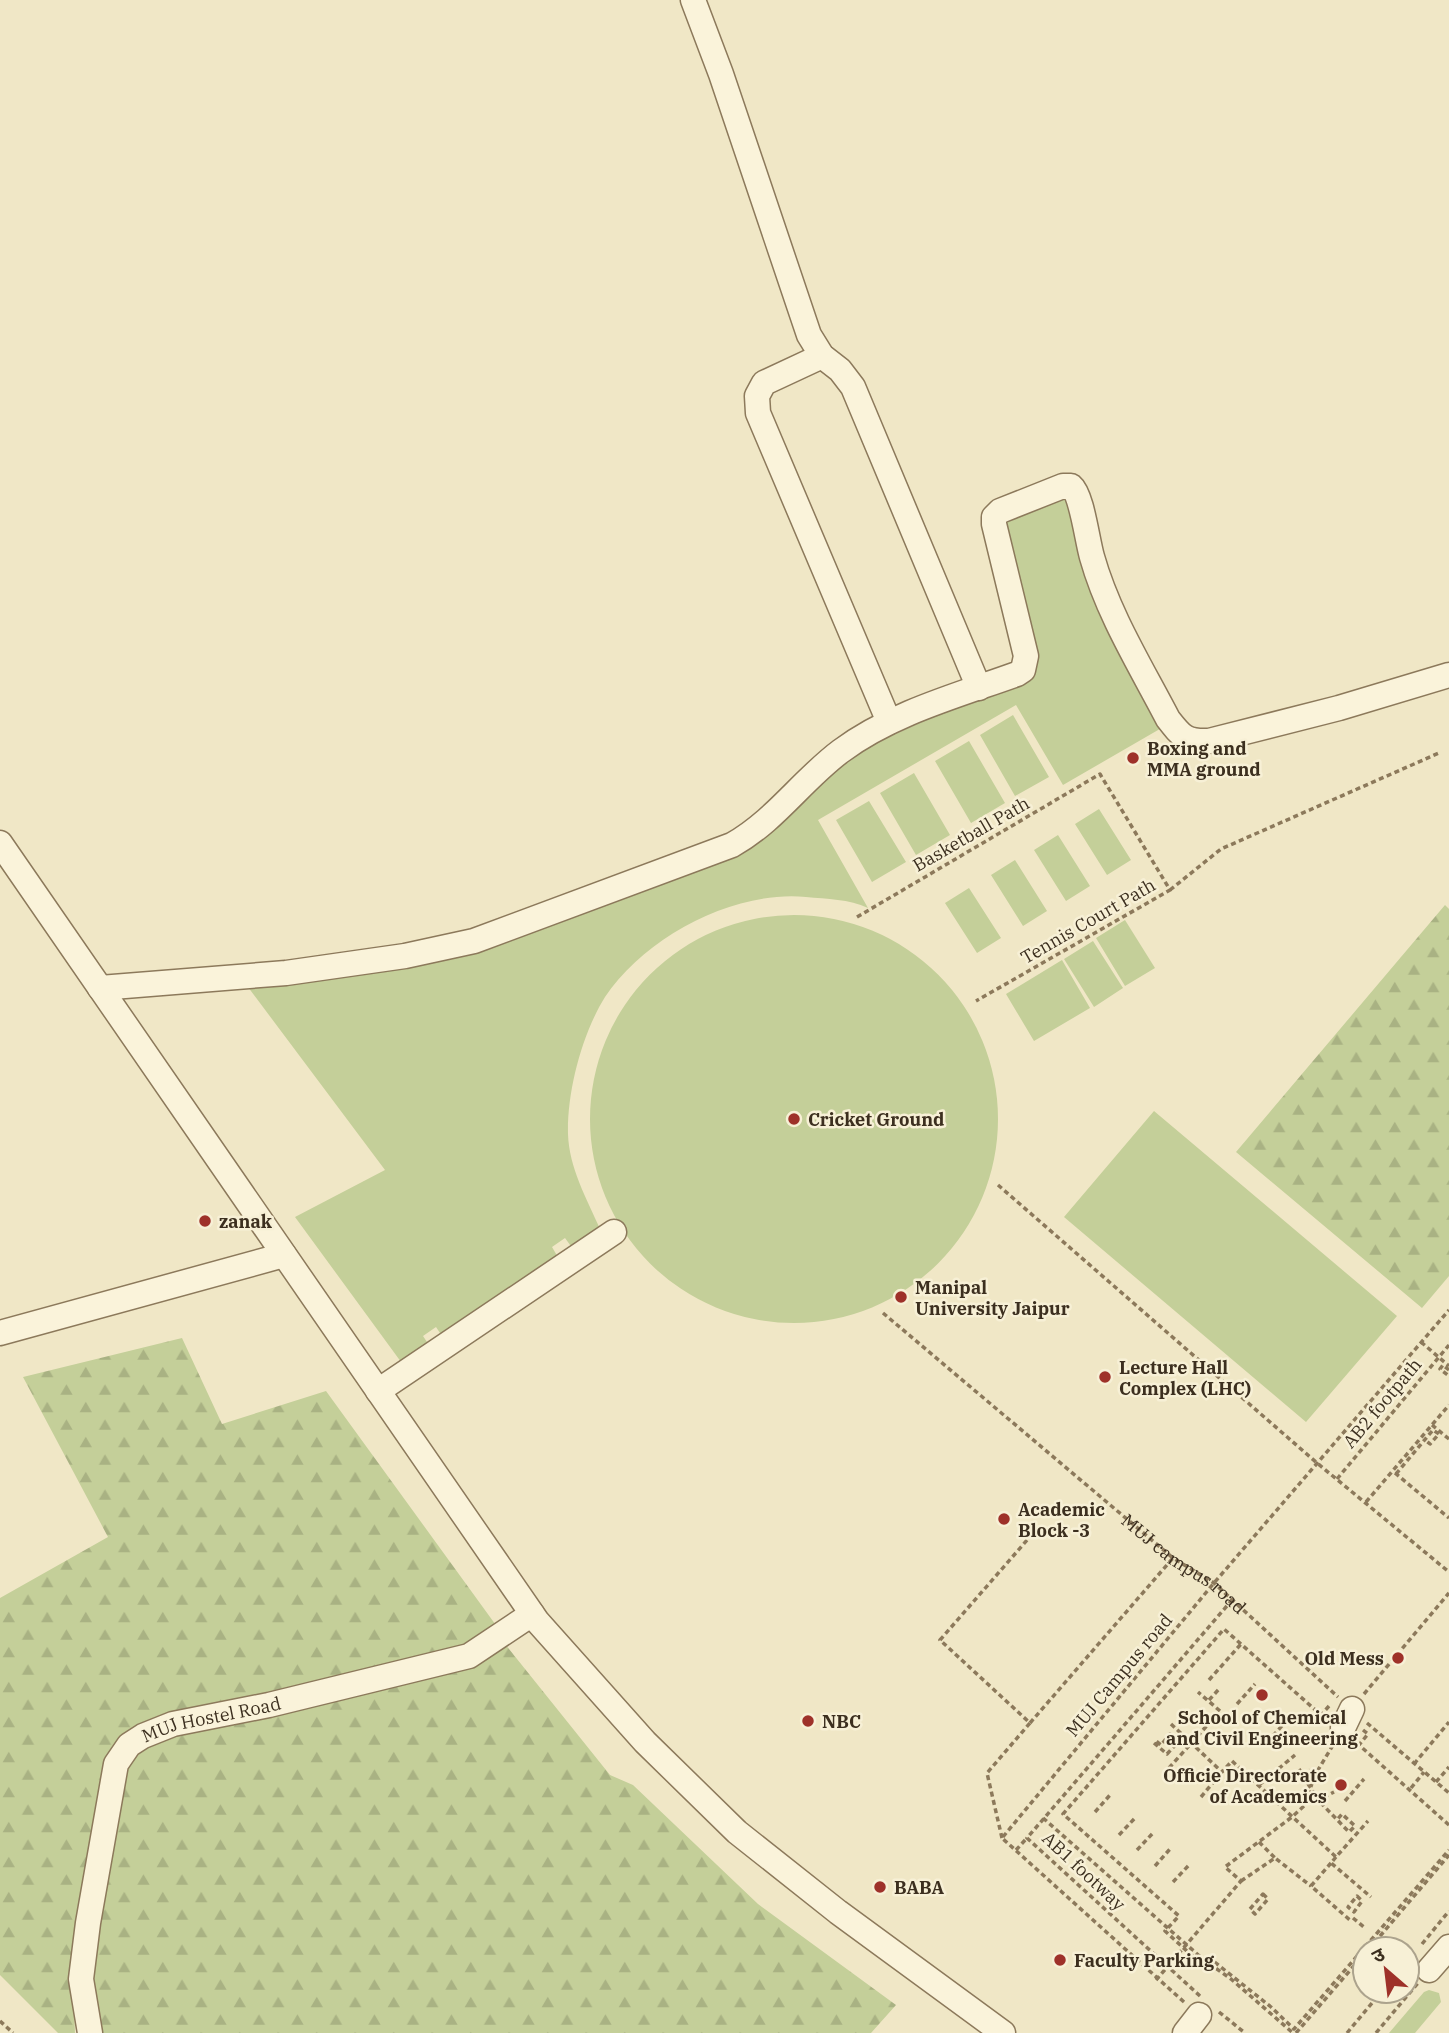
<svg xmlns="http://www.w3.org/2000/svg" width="1449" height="2033" viewBox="0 0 1449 2033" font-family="'IBM Plex Serif','Noto Sans Devanagari',serif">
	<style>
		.grass { fill: #c4cf99 }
		.forest { fill: url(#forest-firs) }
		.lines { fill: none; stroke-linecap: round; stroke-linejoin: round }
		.minor-casing { stroke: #8c795b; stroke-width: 27 }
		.path { stroke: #8c795b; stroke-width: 3.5; stroke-dasharray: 5 3.5; stroke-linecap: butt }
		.minor { stroke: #faf3da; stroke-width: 24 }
		.poi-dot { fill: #9e3129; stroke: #f7f0d6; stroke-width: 2.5 }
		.labels { text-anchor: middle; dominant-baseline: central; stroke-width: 5; stroke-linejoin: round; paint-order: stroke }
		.poi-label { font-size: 18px; font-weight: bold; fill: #3c2f1f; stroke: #f7f0d6; text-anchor: start }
		.street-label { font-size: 18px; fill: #3c2f1f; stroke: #f7f0d6 }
	</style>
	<defs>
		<pattern id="forest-firs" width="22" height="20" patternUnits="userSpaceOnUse" patternTransform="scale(1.75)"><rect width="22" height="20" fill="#c4cf99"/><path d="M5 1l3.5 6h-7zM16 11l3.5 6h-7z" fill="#a9b283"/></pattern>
	</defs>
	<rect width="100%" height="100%" fill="#f0e7c6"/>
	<path class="grass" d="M 1069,496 L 1165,726 L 1063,785 L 1016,705 L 818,820 L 868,908 C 849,899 827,899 806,897 C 734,890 645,937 605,997 C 582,1034 567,1091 568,1134 C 569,1168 587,1199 600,1229 L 573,1249 L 565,1238 L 552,1247 L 559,1259 L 444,1339 L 436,1327 L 423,1336 L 431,1348 L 404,1366 L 295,1217 L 385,1170 L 245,983 L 364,968 L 747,847 L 850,755 L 1030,672 L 998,525 Z
		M 1013,715 L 1049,777 L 1015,796 L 980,735 Z
		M 969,741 L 1005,803 L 971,823 L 935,761 Z
		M 914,773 L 950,835 L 916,855 L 880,793 Z
		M 869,801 L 906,862 L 872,882 L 836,820 Z
		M 1099,809 L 1131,860 L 1107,875 L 1075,824 Z
		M 1058,835 L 1090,886 L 1066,901 L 1034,850 Z
		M 1015,860 L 1047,911 L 1023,926 L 991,875 Z
		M 969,888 L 1001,938 L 977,953 L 945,903 Z
		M590 1119a204 204 0 1 1 408 0a204 204 0 1 1-408 0Z
		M 1125,920 L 1155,968 L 1125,986 L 1096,938 Z
		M 1093,941 L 1123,988 L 1094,1007 L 1064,959 Z
		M 1062,960 L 1090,1008 L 1034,1041 L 1006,994 Z
		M 1154,1111 L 1397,1316 L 1306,1422 L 1064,1217 Z
		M 1429,1990 L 1439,1993 L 1441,2002 L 1415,2033 L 1389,2033 L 1424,1992 Z"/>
	<path class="forest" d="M 1445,905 L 1449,909 L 1449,1276 L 1422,1308 L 1236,1152 Z
		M 182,1338 L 222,1424 L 326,1391 L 498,1628 L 457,1652 L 137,1727 L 72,1968 L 75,2033 L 58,2033 L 0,1975 L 0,1598 L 108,1537 L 23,1377 Z
		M 505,1644 L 610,1775 L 633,1785 L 758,1904 L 896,2005 L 871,2033 L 98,2033 L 87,1970 L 123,1773 L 146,1742 Z"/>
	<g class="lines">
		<g class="minor-casing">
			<g id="minor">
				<path d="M 693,0 L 721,74 L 809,335 L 822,356 L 840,370 L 853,387 L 979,688"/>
				<path d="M 822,356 L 764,383 L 757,396 L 758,413 L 889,722"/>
				<path d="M 0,843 L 537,1621 L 645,1742 L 737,1832 L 838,1912 L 1003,2033"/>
				<path d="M 100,988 L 286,973 L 405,956 L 474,941 L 732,845 C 775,821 802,780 841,751 C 892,713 959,695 1017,674 L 1023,670 L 1026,656 L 994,524 L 994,517 L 1000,511 L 1063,486 L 1071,486 C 1082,495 1087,540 1092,557 C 1108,614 1141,667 1168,719 C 1182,737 1186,742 1209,741 L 1339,708 L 1449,675"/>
				<path d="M 0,1333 L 284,1255"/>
				<path d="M 378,1391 L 614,1232"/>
				<path d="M 1343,1728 L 1352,1709"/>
				<path d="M 1429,1970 L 1449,1947"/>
				<path id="s2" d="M 90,2033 L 81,1979 L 88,1923 L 116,1764 L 129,1745 L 143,1736 L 173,1724 L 269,1705 L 469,1656 L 532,1614"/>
				<path d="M 1185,2033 L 1199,2015"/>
			</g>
		</g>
		<g class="path">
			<path d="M 1170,890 L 1221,849 L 1439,753"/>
			<path d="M 857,917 L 1100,774 L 1170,890 L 976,1001"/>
			<path d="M 998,1185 L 1317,1463 L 1449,1572"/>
			<path id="s1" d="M 883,1313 L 1173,1558 L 1214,1583 L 1338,1697"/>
			<path d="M 1421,1342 L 1449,1366"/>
			<path d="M 1449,1370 L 1443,1365 L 1440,1369 L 1449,1376"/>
			<path d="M 1432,1425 L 1449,1439"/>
			<path d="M 1395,1473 L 1449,1518"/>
			<path d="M 1396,1474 L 1433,1430 L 1439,1434 L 1430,1444 L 1425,1440"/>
			<path d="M 1337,1479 L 1449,1345"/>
			<path d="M 1366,1502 L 1449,1405"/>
			<path d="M 1209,1680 L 1241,1644"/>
			<path d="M 1364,1694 L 1449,1593"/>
			<path d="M 1209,1700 L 1220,1688"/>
			<path d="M 1237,1704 L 1255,1684"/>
			<path d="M 1329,1706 L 1321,1715 L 1224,1629 L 1063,1814 L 1179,1916 L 1165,1931 L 1200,1963 L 1207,1956 L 1271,2007 L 1294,2029 L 1449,1850"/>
			<path d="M 1030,1723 L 1173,1558"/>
			<path d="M 1367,1723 L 1449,1793"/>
			<path d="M 1171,1724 L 1222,1772 L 1232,1761 L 1336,1857 L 1368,1821"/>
			<path d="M 1363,1730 L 1368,1734 L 1359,1745 L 1449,1825"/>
			<path d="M 1273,1736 L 1293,1713"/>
			<path d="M 1154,1743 L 1167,1754 L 1178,1742 L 1170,1734 L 1161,1745 L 1156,1741"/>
			<path d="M 1414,1764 L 1449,1722"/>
			<path d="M 1169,1768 L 1220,1711 L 1198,1692"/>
			<path d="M 1299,1769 L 1318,1800 L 1334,1792"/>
			<path d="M 1303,1775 L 1310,1770"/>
			<path d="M 1436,1782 L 1449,1767"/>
			<path d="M 1259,1785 L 1295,1755"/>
			<path d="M 1411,1788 L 1424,1772"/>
			<path d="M 1201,1797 L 1222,1772"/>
			<path d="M 1345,1801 L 1364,1779"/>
			<path d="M 1314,1803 L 1318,1800 L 1349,1832 L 1355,1826 L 1342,1814 L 1336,1821"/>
			<path d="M 1095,1812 L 1110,1795"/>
			<path d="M 1043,1818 L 1204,1960 L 1231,1979 L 1293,2033"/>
			<path d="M 1119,1835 L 1135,1818"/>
			<path d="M 1002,1838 L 987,1773 L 1030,1723 L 940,1640 L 1028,1539"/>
			<path d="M 1259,1842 L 1275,1858"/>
			<path d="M 1016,1850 L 1027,1838"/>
			<path d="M 1137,1850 L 1153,1833"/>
			<path d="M 1336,1857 L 1331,1863 L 1371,1897"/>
			<path d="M 1331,1863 L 1311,1886 L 1351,1921"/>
			<path d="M 1155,1866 L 1170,1849"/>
			<path d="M 1241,1881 L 1275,1858 L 1311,1886"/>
			<path d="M 1173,1882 L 1189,1865"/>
			<path d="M 1263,1894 L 1268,1899 L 1255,1914 L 1250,1909 Z"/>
			<path d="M 1357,1896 L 1362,1901 L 1354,1912 L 1348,1907 Z"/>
			<path d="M 1353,1918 L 1365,1928"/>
			<path d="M 1422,1944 L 1449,1911"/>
			<path d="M 1369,1949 L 1449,1855"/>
			<path d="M 1156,1980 L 1241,1881 L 1225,1867 L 1292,1817 L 1304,1806 L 1315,1775 L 1333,1745"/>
			<path d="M 1200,1996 L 1027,1838 L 1232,1600"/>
			<path d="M 1184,2002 L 1002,1838 L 1214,1583 L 1449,1310"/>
			<path d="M 1219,2012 L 1245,2033"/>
			<path d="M 0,2021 L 13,2033"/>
			<path d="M 1296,2033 L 1365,1953"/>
			<path d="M 1347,2033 L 1382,1991"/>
			<path d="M 1376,2033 L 1418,1983"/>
		</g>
		<use href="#minor" class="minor"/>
	</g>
	<g class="poi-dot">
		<circle cx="1133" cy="758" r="7"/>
		<circle cx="794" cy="1119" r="7"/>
		<circle cx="205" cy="1221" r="7"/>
		<circle cx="901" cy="1297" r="7"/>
		<circle cx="1105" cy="1377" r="7"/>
		<circle cx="1004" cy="1519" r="7"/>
		<circle cx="1398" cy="1658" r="7"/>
		<circle cx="1262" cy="1695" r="7"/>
		<circle cx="808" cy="1721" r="7"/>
		<circle cx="1341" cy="1785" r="7"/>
		<circle cx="880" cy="1887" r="7"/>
		<circle cx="1060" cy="1960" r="7"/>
	</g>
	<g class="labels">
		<g class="poi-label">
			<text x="1147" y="748">Boxing and<tspan x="1147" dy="21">MMA ground</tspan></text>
			<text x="808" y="1119">Cricket Ground</text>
			<text x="219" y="1221">zanak</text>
			<text x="915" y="1287">Manipal<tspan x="915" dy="21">University Jaipur</tspan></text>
			<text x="1119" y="1367">Lecture Hall<tspan x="1119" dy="21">Complex (LHC)</tspan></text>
			<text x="1018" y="1509">Academic<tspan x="1018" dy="21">Block -3</tspan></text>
			<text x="1384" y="1658" text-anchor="end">Old Mess</text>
			<text x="1262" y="1717" text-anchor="middle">School of Chemical<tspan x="1262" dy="21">and Civil Engineering</tspan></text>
			<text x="822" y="1721">NBC</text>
			<text x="1327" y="1775" text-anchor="end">Officie Directorate<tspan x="1327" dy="21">of Academics</tspan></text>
			<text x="894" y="1887">BABA</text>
			<text x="1074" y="1960">Faculty Parking</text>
		</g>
		<g class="street-label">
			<text transform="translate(971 834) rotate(-30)">Basketball Path</text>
			<text transform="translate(1088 921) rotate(-30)">Tennis Court Path</text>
			<text transform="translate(1382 1403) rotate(-50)">AB2 footpath</text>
			<text stroke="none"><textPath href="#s1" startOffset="392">MUJ campus road</textPath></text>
			<text transform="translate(1119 1675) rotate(-50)">MUJ Campus road</text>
			<text stroke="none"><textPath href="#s2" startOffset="383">MUJ Hostel Road</textPath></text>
			<text transform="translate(1084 1871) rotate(43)">AB1 footway</text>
		</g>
	</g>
	<g transform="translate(1386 1970) rotate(332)"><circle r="33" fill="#f7f0d6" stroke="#aca38d" stroke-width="2"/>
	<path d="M0-5L12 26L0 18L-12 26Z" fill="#9e3129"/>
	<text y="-10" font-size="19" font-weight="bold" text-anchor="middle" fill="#3c2f1f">उ</text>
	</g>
</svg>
